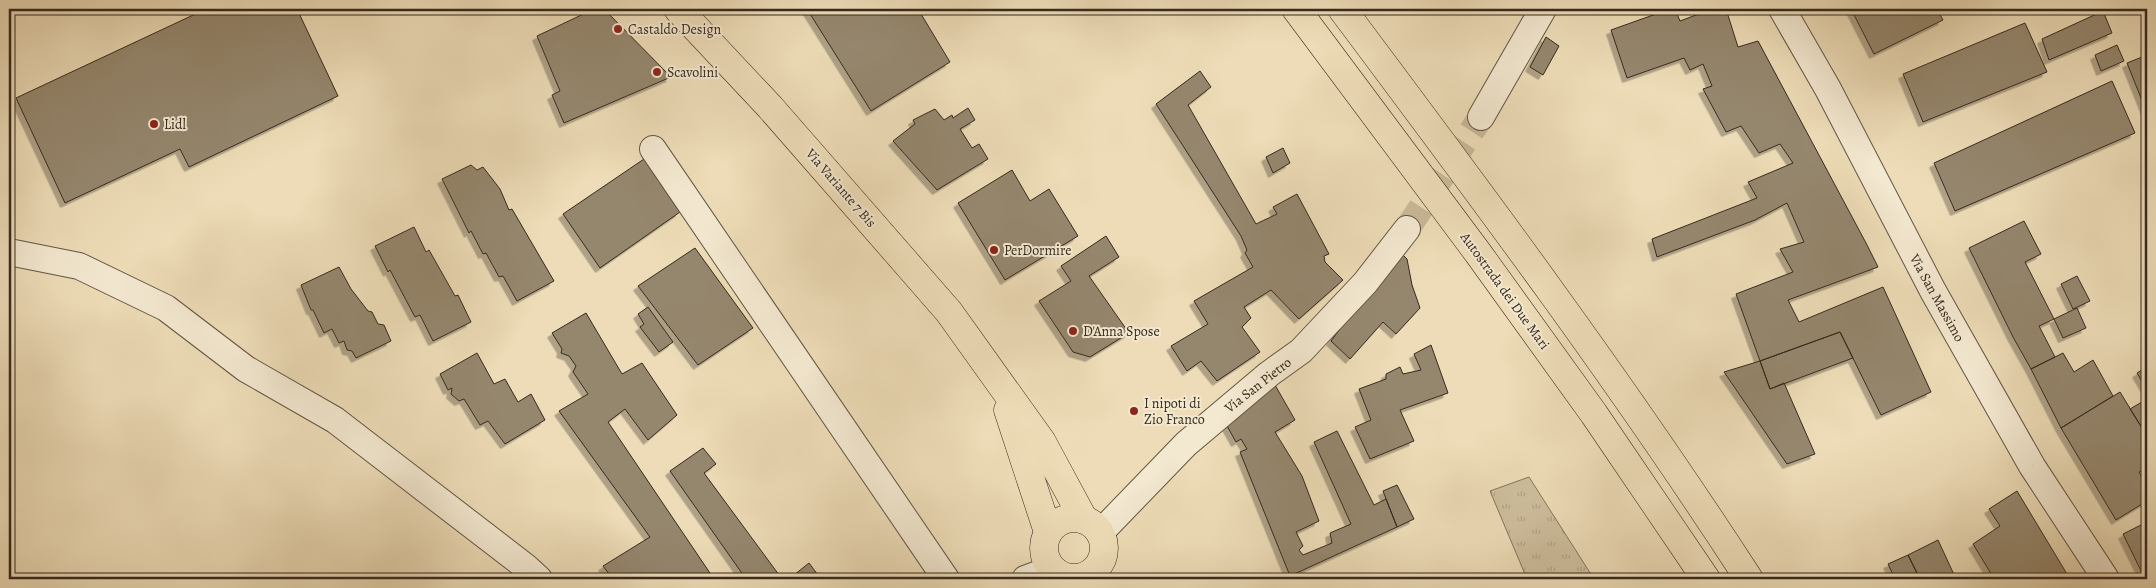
<svg xmlns="http://www.w3.org/2000/svg" width="2156" height="588" viewBox="0 0 2156 588" font-family="Alegreya,serif">
	<style>
		.grass { fill: url(#grass-tufts); stroke: #82745e }
		.building { fill: #95876e; stroke: #352a1e; filter: url(#shadow) }
		.lines { fill: none; stroke-linecap: round; stroke-linejoin: round }
		.street-tunnel { stroke: #c8b898; stroke-width: 26; stroke-dasharray: 26 13; stroke-linecap: butt }
		.street-casing { stroke: #635644; stroke-width: 28 }
		.primary-casing { stroke: #352a1e; stroke-width: 29 }
		.highway-casing { stroke: #352a1e; stroke-width: 29 }
		.street { stroke: #f3e8d0; stroke-width: 26 }
		.primary { stroke: #eddcb7; stroke-width: 28 }
		.highway { stroke: #eddcb7; stroke-width: 28 }
		.poi-dot { fill: #8f2418; stroke: #f3e8d0; stroke-width: 2 }
		.labels { text-anchor: middle; dominant-baseline: central; stroke-width: 4; stroke-linejoin: round; paint-order: stroke }
		.poi-label { font-size: 14px; fill: #352a1e; stroke: #f3e8d0; text-anchor: start }
		.street-label { font-size: 14px; fill: #352a1e; stroke: #f3e8d0 }
	</style>
	<defs>
		<pattern id="grass-tufts" width="24" height="20" patternUnits="userSpaceOnUse" patternTransform="scale(1.25)"><rect width="24" height="20" fill="#cebe9d"/><path d="M3 7l-1-3M5 7V3M7 7l1-3M15 17l-1-3M17 17v-4M19 17l1-3" fill="none" stroke="#b2a387"/></pattern>
		<filter id="shadow"><feDropShadow dx="-4.5" dy="4.5" stdDeviation="0" flood-color="#0004"/></filter>
	</defs>
	<rect width="100%" height="100%" fill="#eddcb7"/>
	<filter id="stains"><feTurbulence type="fractalNoise" baseFrequency=".004" numOctaves="4"/><feColorMatrix values="0 0 0 0 .2 0 0 0 0 .09 0 0 0 0 .02 0 0 0 .5 -.17"/></filter>
	<radialGradient id="worn" r=".72"><stop offset=".6" stop-color="#630" stop-opacity="0"/><stop offset="1" stop-color="#630" stop-opacity=".3"/></radialGradient>
	<path class="grass" d="M 1529,477 L 1594,579 L 1527,579 L 1490,491 Z"/>
	<path class="building" d="M 206,9 L 297,9 L 338,96 L 189,167 L 180,149 L 65,203 L 16,98 Z
		M 594,9 L 604,9 L 671,77 L 564,123 L 552,95 L 560,91 L 537,36 Z
		M 807,9 L 918,9 L 950,62 L 871,111 Z
		M 1670,9 L 1675,9 L 1680,21 L 1712,9 L 1726,9 L 1738,47 L 1758,41 L 1866,243 L 1878,267 L 1788,300 L 1799,322 L 1883,287 L 1931,392 L 1881,415 L 1840,332 L 1760,361 L 1736,294 L 1793,272 L 1780,249 L 1804,242 L 1787,203 L 1755,220 L 1657,257 L 1652,239 L 1757,198 L 1748,182 L 1793,163 L 1780,144 L 1759,153 L 1741,126 L 1726,132 L 1703,89 L 1712,86 L 1703,64 L 1690,70 L 1684,58 L 1627,78 L 1611,30 Z
		M 1851,9 L 1937,9 L 1943,20 L 1874,54 Z
		M 2103,11 L 2112,33 L 2049,60 L 2042,39 Z
		M 2025,23 L 2047,72 L 1923,122 L 1903,74 Z
		M 1546,37 L 1559,46 L 1543,75 L 1530,67 Z
		M 2117,45 L 2124,61 L 2101,71 L 2095,55 Z
		M 2147,55 L 2147,113 L 2127,63 Z
		M 1200,71 L 1211,87 L 1188,105 L 1256,224 L 1277,214 L 1273,207 L 1297,194 L 1329,254 L 1324,256 L 1325,262 L 1343,280 L 1299,319 L 1271,290 L 1244,307 L 1251,318 L 1242,327 L 1260,352 L 1217,381 L 1201,361 L 1187,371 L 1171,346 L 1208,324 L 1194,301 L 1253,267 L 1245,253 L 1247,250 L 1241,236 L 1156,104 Z
		M 2112,81 L 2135,133 L 1955,211 L 1934,163 Z
		M 968,108 L 975,120 L 960,129 L 972,148 L 979,144 L 988,159 L 937,190 L 893,141 L 915,124 L 913,120 L 935,109 L 944,120 L 952,115 L 953,118 Z
		M 1283,148 L 1290,163 L 1273,173 L 1266,157 Z
		M 644,159 L 680,212 L 600,268 L 563,214 Z
		M 471,165 L 477,170 L 483,167 L 500,189 L 509,210 L 512,209 L 554,281 L 517,301 L 503,276 L 499,277 L 486,253 L 483,254 L 471,231 L 469,233 L 442,179 Z
		M 1012,170 L 1030,201 L 1049,189 L 1078,236 L 1005,280 L 958,203 Z
		M 2024,221 L 2041,254 L 2025,262 L 2054,319 L 2039,326 L 2055,357 L 2031,369 L 2013,337 L 1969,248 Z
		M 414,227 L 426,252 L 429,250 L 455,296 L 458,295 L 471,322 L 433,341 L 420,315 L 415,317 L 390,270 L 388,272 L 375,246 Z
		M 1106,236 L 1119,257 L 1089,276 L 1129,333 L 1090,357 L 1073,352 L 1039,301 L 1071,281 L 1061,266 Z
		M 695,248 L 753,328 L 698,365 L 638,286 Z
		M 1399,251 L 1407,259 L 1412,285 L 1420,308 L 1396,334 L 1383,322 L 1350,359 L 1331,341 Z
		M 339,267 L 351,289 L 368,311 L 372,312 L 378,324 L 384,325 L 391,341 L 356,358 L 352,351 L 347,350 L 344,341 L 339,343 L 332,329 L 324,333 L 313,310 L 311,310 L 301,285 Z
		M 2077,276 L 2090,301 L 2073,309 L 2061,284 Z
		M 648,307 L 673,342 L 659,352 L 640,327 L 644,324 L 638,314 Z
		M 2077,308 L 2086,328 L 2063,338 L 2054,319 Z
		M 586,313 L 622,374 L 642,363 L 677,415 L 648,440 L 625,409 L 608,422 L 714,579 L 613,579 L 603,566 L 650,537 L 559,411 L 588,394 L 573,372 L 576,366 L 569,356 L 561,353 L 562,349 L 552,333 Z
		M 1840,332 L 1853,358 L 1770,389 L 1760,361 Z
		M 1431,345 L 1448,393 L 1400,410 L 1414,441 L 1370,459 L 1355,427 L 1371,420 L 1359,389 L 1386,379 L 1386,374 L 1400,367 L 1403,374 L 1421,370 L 1414,354 Z
		M 477,353 L 494,384 L 505,379 L 518,402 L 531,394 L 545,420 L 505,444 L 488,421 L 480,425 L 464,399 L 459,401 L 451,394 L 452,388 L 448,390 L 440,374 Z
		M 2063,353 L 2074,372 L 2093,360 L 2113,396 L 2061,428 L 2031,369 Z
		M 1760,361 L 1770,389 L 1784,383 L 1815,454 L 1787,464 L 1724,372 Z
		M 2147,367 L 2147,390 L 2137,373 Z
		M 1275,385 L 1295,420 L 1275,432 L 1302,476 L 1319,521 L 1296,532 L 1303,546 L 1299,550 L 1303,555 L 1332,543 L 1330,533 L 1351,524 L 1314,442 L 1337,431 L 1374,505 L 1386,499 L 1397,527 L 1290,576 L 1240,452 L 1247,449 L 1241,439 L 1236,442 L 1223,419 Z
		M 2120,392 L 2147,436 L 2147,459 L 2144,461 L 2147,467 L 2139,472 L 2147,486 L 2147,501 L 2116,520 L 2061,428 Z
		M 2147,399 L 2147,436 L 2130,409 Z
		M 703,448 L 716,464 L 704,473 L 782,579 L 746,579 L 670,471 Z
		M 1397,485 L 1414,519 L 1397,527 L 1383,491 Z
		M 2017,491 L 2070,579 L 1989,579 L 1993,577 L 1973,544 L 2000,526 L 1989,509 Z
		M 2143,524 L 2147,533 L 2147,579 L 2145,579 L 2123,534 Z
		M 1938,540 L 1956,579 L 1920,579 L 1908,555 Z
		M 1908,555 L 1920,579 L 1895,579 L 1888,564 Z
		M 809,563 L 821,579 L 789,579 Z"/>
	<g class="lines">
		<path class="street-tunnel" d="M 1407,229 L 1481,117"/>
		<g class="street-casing">
			<path id="street" d="M 1782,9 L 1828,89 L 1933,291 L 2032,466 L 2106,579
				M 1481,117 L 1543,9
				M 653,149 L 946,579
				M 9,252 L 79,266 L 166,308 L 246,369 L 335,420 L 526,567 L 539,579
				M 1100,533 L 1186,444 L 1269,374 L 1301,351 L 1365,283 L 1407,229
				M 1025,579 L 1052,569"/>
		</g>
		<g class="primary-casing">
			<path id="primary" d="M 678,9 L 770,107 L 949,312 L 1042,442 L 1084,520
				M 1008,410 L 1048,532
				M1044 548a30 30 0 1 1 60 0a30 30 0 1 1-60 0Z"/>
		</g>
		<g class="highway-casing">
			<path id="highway" d="M 1296,9 L 1478,253 L 1594,414 L 1706,579
				M 1342,9 C 1482,196 1622,383 1749,579"/>
		</g>
		<use href="#street" class="street"/>
		<use href="#primary" class="primary"/>
		<use href="#highway" class="highway"/>
	</g>
	<g class="poi-dot">
		<circle cx="618" cy="29" r="5"/>
		<circle cx="657" cy="72" r="5"/>
		<circle cx="154" cy="124" r="5"/>
		<circle cx="994" cy="250" r="5"/>
		<circle cx="1073" cy="331" r="5"/>
		<circle cx="1134" cy="411" r="5"/>
	</g>
	<g class="labels">
		<g class="poi-label">
			<text x="628" y="29">Castaldo Design</text>
			<text x="667" y="72">Scavolini</text>
			<text x="164" y="124">Lidl</text>
			<text x="1004" y="250">PerDormire</text>
			<text x="1083" y="331">D'Anna Spose</text>
			<text x="1144" y="403">I nipoti di<tspan x="1144" dy="16">Zio Franco</tspan></text>
		</g>
		<g class="street-label">
			<text transform="translate(841 188) rotate(49)">Via Variante 7 Bis</text>
			<text transform="translate(1505 291) rotate(54)">Autostrada dei Due Mari</text>
			<text transform="translate(1937 298) rotate(61)">Via San Massimo</text>
			<text transform="translate(1258 385) rotate(-38)">Via San Pietro</text>
		</g>
	</g>
	<rect width="2156" height="588" fill="none" stroke="#eddcb7" stroke-width="30"/>
	<rect x="10" y="10" width="2136" height="568" fill="none" stroke="#352a1e" stroke-width="2.5"/>
	<rect x="15" y="15" width="2126" height="558" fill="none" stroke="#352a1e"/>
	<rect width="100%" height="100%" filter="url(#stains)"/>
	<rect width="100%" height="100%" fill="url(#worn)"/>
</svg>
